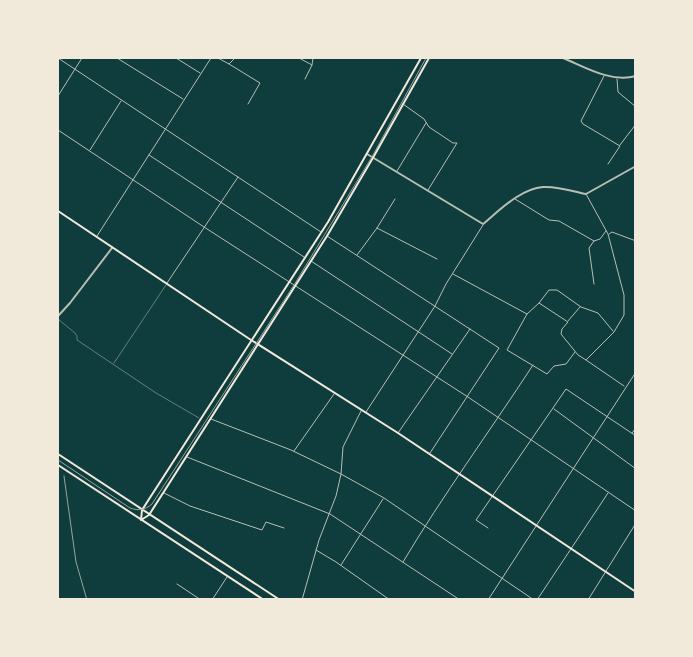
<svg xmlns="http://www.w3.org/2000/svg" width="693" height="657" viewBox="0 0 693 657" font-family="'Fira Sans',sans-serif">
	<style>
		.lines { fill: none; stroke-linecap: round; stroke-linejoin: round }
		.service { stroke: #b8beb3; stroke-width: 0.5 }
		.minor { stroke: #b8beb3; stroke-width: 1 }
		.tertiary { stroke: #b8beb3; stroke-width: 2 }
		.secondary { stroke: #f1e9da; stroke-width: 2 }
		.tram { stroke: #97a49c; stroke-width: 1 }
		.rail { stroke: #97a49c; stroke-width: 1 }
	</style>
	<rect width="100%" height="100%" fill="#0f3d3e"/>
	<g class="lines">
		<path class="service" d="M 58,319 L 75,333 L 77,336 L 77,340 L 156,393 L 199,418
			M 114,363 L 166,285"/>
		<path class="minor" d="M 58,58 L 321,232
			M 117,58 L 183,99
			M 176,58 L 200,73
			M 218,58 L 229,64 L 235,58
			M 299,58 L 312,65 L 305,79
			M 634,58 L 636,59
			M 229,64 L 260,83 L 248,104
			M 312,65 L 313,58
			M 604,76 L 581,121 L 583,124 L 620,146 L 608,164
			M 617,79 L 618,92 L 636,107
			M 58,96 L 82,58
			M 403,104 L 424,119 L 429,127 L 453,143 L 457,143 L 428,190
			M 58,130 L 204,227 L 468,397 L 636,511
			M 620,145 L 636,124
			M 90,150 L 121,101
			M 149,155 L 304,257
			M 397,171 L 426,123
			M 586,194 L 608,234 L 624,295 L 624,315 L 614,332 L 586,360 L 624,386
			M 515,199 L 549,220 L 559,221 L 594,241
			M 377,228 L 437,259
			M 609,234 L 612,232 L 636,241
			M 97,236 L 211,58
			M 327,236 L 499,348 L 430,453
			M 357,255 L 377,228 L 395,199
			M 311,261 L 452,354
			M 453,274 L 527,314 L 539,303
			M 167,283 L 238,177
			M 594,284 L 589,248 L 594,241 L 600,239 L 606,231
			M 527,314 L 507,350 L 547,374 L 554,366 L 566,364 L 575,352
			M 568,321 L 580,307
			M 586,360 L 578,355 L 561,334 L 562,329 L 568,322 L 539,303 L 549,290 L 557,290 L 581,307 L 598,313 L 613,331
			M 554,409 L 636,469
			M 366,412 L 435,306 L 446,284 L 483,225
			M 211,419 L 291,450 L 341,474 L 384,498 L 534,600
			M 398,433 L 470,329
			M 632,433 L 636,428
			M 294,451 L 334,394
			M 187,457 L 330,514 L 460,600
			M 164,493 L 190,506 L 262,530 L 266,522 L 284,528
			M 488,528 L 476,520 L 566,389 L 636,436
			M 316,550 L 336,562 L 390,600
			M 403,562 C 443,495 490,431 533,365
			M 341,565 L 383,499
			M 177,584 L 201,600
			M 212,600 L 227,577
			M 302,600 L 319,540 L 336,496 L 341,474 L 343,447 L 361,411
			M 488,600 L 636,372
			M 537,600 L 608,493
			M 588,600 L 636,523"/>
		<path class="tertiary" d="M 563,58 C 585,67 611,83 636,76
			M 367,154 L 483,224 C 500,210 520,189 543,187 C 557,186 572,191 586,194 L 636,166
			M 58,316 L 70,303 L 112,248"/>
		<path class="secondary" d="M 58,211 L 248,338 L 398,433 L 636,592
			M 58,454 L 280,600
			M 58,465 L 264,600
			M 141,520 L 149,515 L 327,236 L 374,156 L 429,58
			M 141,520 L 142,510 L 328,222 L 421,58"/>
		<path class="tram" d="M 58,460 L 130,508 C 139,511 145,510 152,504 L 294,285 L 373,155 L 426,58"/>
		<path class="rail" d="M 64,476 L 76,562 L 87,600"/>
	</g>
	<rect width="693" height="657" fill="none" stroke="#f1e9da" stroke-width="118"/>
</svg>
